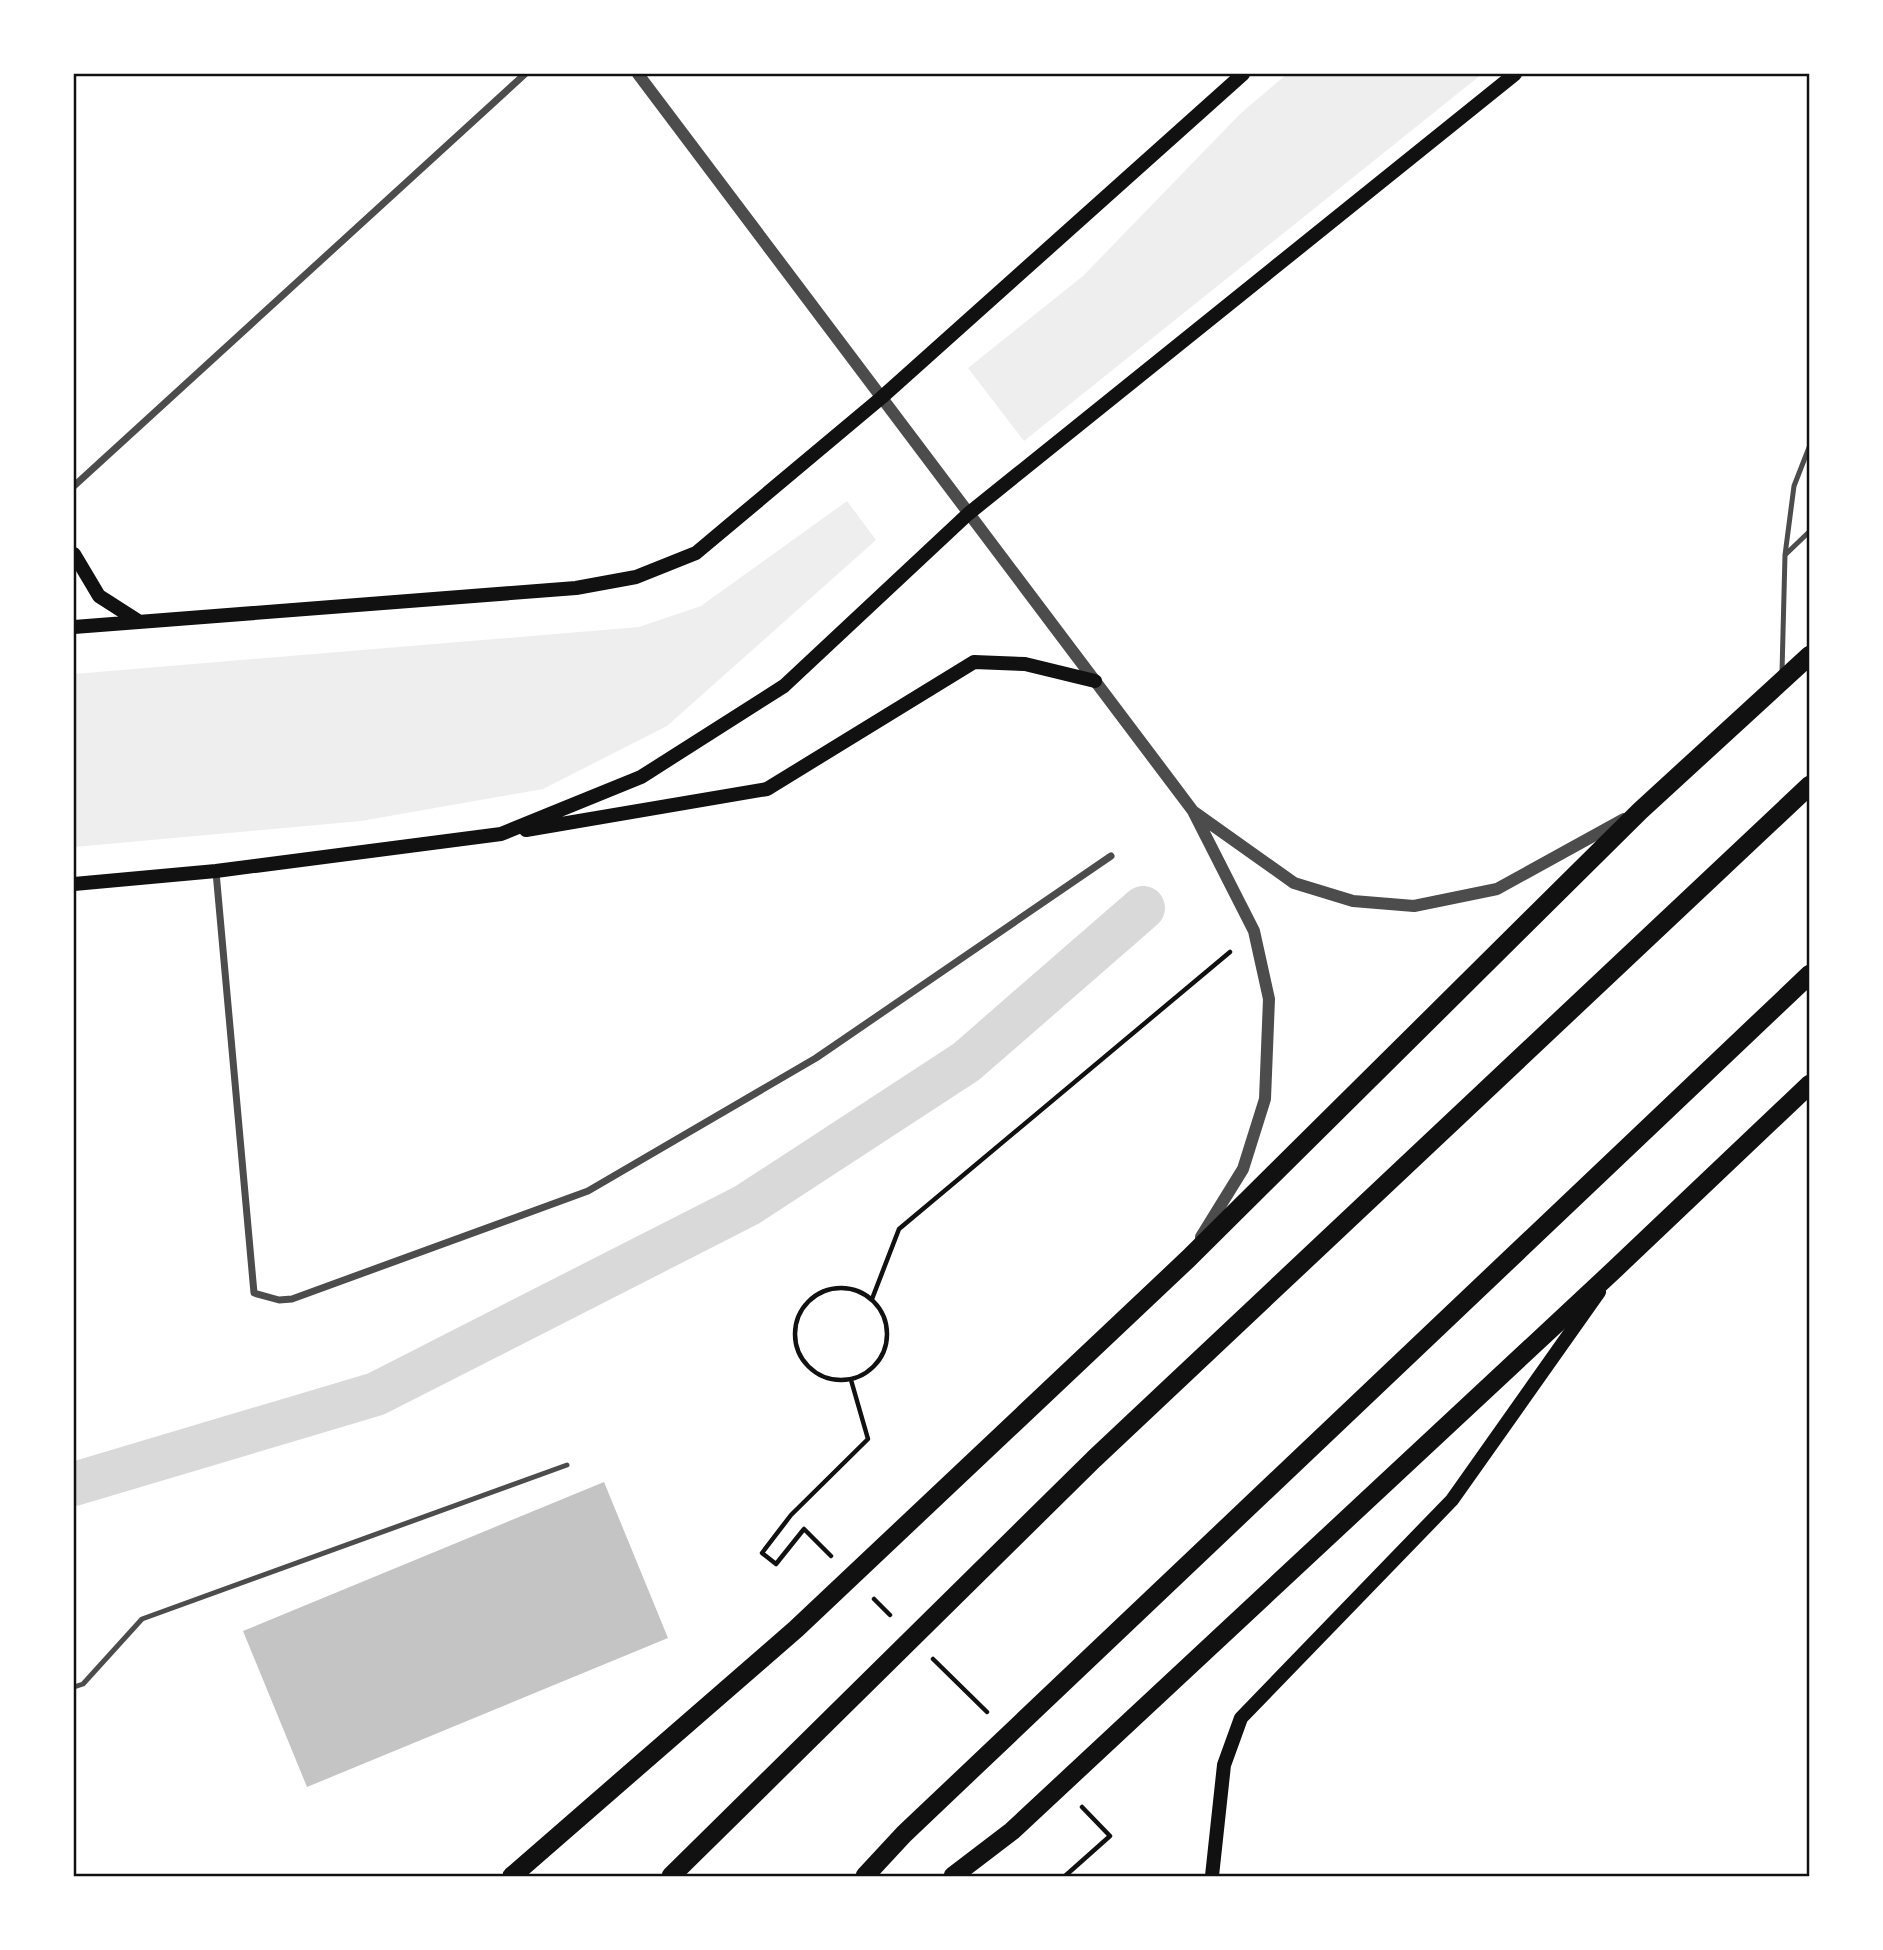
<svg xmlns="http://www.w3.org/2000/svg" width="1883" height="1950" viewBox="0 0 1883 1950" font-family="'Crimson Pro',serif">
	<style>
		.green { fill: #eee }
		.lines { fill: none; stroke-linecap: round; stroke-linejoin: round }
		.canal { stroke: #d9d9d9; stroke-width: 44 }
		.building { fill: #c4c4c4 }
		.path { stroke: #111; stroke-width: 4.5 }
		.service { stroke: #4c4c4c; stroke-width: 5 }
		.minor { stroke: #4c4c4c; stroke-width: 7 }
		.tertiary { stroke: #4c4c4c; stroke-width: 12 }
		.secondary { stroke: #111; stroke-width: 14 }
		.trunk { stroke: #111; stroke-width: 19 }
		.neatline { fill: none; stroke: #111; stroke-width: 2.5 }
	</style>
	<rect width="100%" height="100%" fill="#fff"/>
	<path class="green" d="M 1287,74 L 1482,74 L 1024,441 L 968,368 L 1083,276 L 1241,113 Z
		M 847,501 L 876,540 L 667,726 L 543,789 L 361,821 L 74,847 L 74,674 L 639,627 L 701,606 Z"/>
	<g class="lines">
		<path class="canal" d="M 74,1484 L 376,1394 L 747,1205 L 966,1062 L 1143,908"/>
	</g>
	<path class="building" d="M 604,1482 L 668,1638 L 307,1787 L 243,1631 Z"/>
	<g class="lines">
		<path class="path" d="M795 1334a46 46 0 1 1 92 0a46 46 0 1 1-92 0Z
			M 872,1299 L 899,1229 L 1230,952
			M 831,1556 L 804,1529 L 776,1564 L 762,1553 L 791,1515 L 868,1439 L 851,1380
			M 874,1599 L 890,1615
			M 933,1659 L 987,1712
			M 1065,1876 L 1110,1836 L 1082,1807"/>
		<path class="service" d="M 1785,555 L 1810,531
			M 1782,672 L 1785,555 L 1794,486 L 1810,445
			M 74,1687 L 83,1684 L 142,1619 L 567,1465"/>
		<path class="minor" d="M 74,486 L 525,74
			M 216,872 L 254,1293 L 279,1300 L 292,1299 L 588,1191 L 816,1058 L 1111,856"/>
		<path class="tertiary" d="M 638,74 L 1193,811 L 1254,931 L 1269,999 L 1265,1099 L 1243,1169 L 1201,1237
			M 1194,812 L 1294,883 L 1353,901 L 1414,906 L 1497,889 L 1624,819"/>
		<path class="secondary" d="M 74,554 L 99,596 L 138,621
			M 74,627 L 576,588 L 636,577 L 696,553 L 881,398 L 1243,74
			M 526,830 L 767,789 L 974,662 L 1025,664 L 1095,681
			M 74,884 L 216,871 L 501,834 L 641,777 L 784,686 L 968,514 L 1515,74
			M 1212,1876 L 1224,1765 L 1241,1718 L 1452,1500 L 1599,1292"/>
		<path class="trunk" d="M 512,1876 L 796,1629 L 1188,1259 L 1640,811 L 1810,655
			M 671,1876 L 1094,1459 L 1810,785
			M 865,1876 L 904,1834 L 1810,974
			M 953,1876 L 1012,1831 L 1614,1270 L 1810,1084"/>
	</g>
	<rect width="1883" height="1950" fill="none" stroke="#ffffff" stroke-width="150"/>
	<rect x="75" y="75" width="1733" height="1800" class="neatline"/>
</svg>
